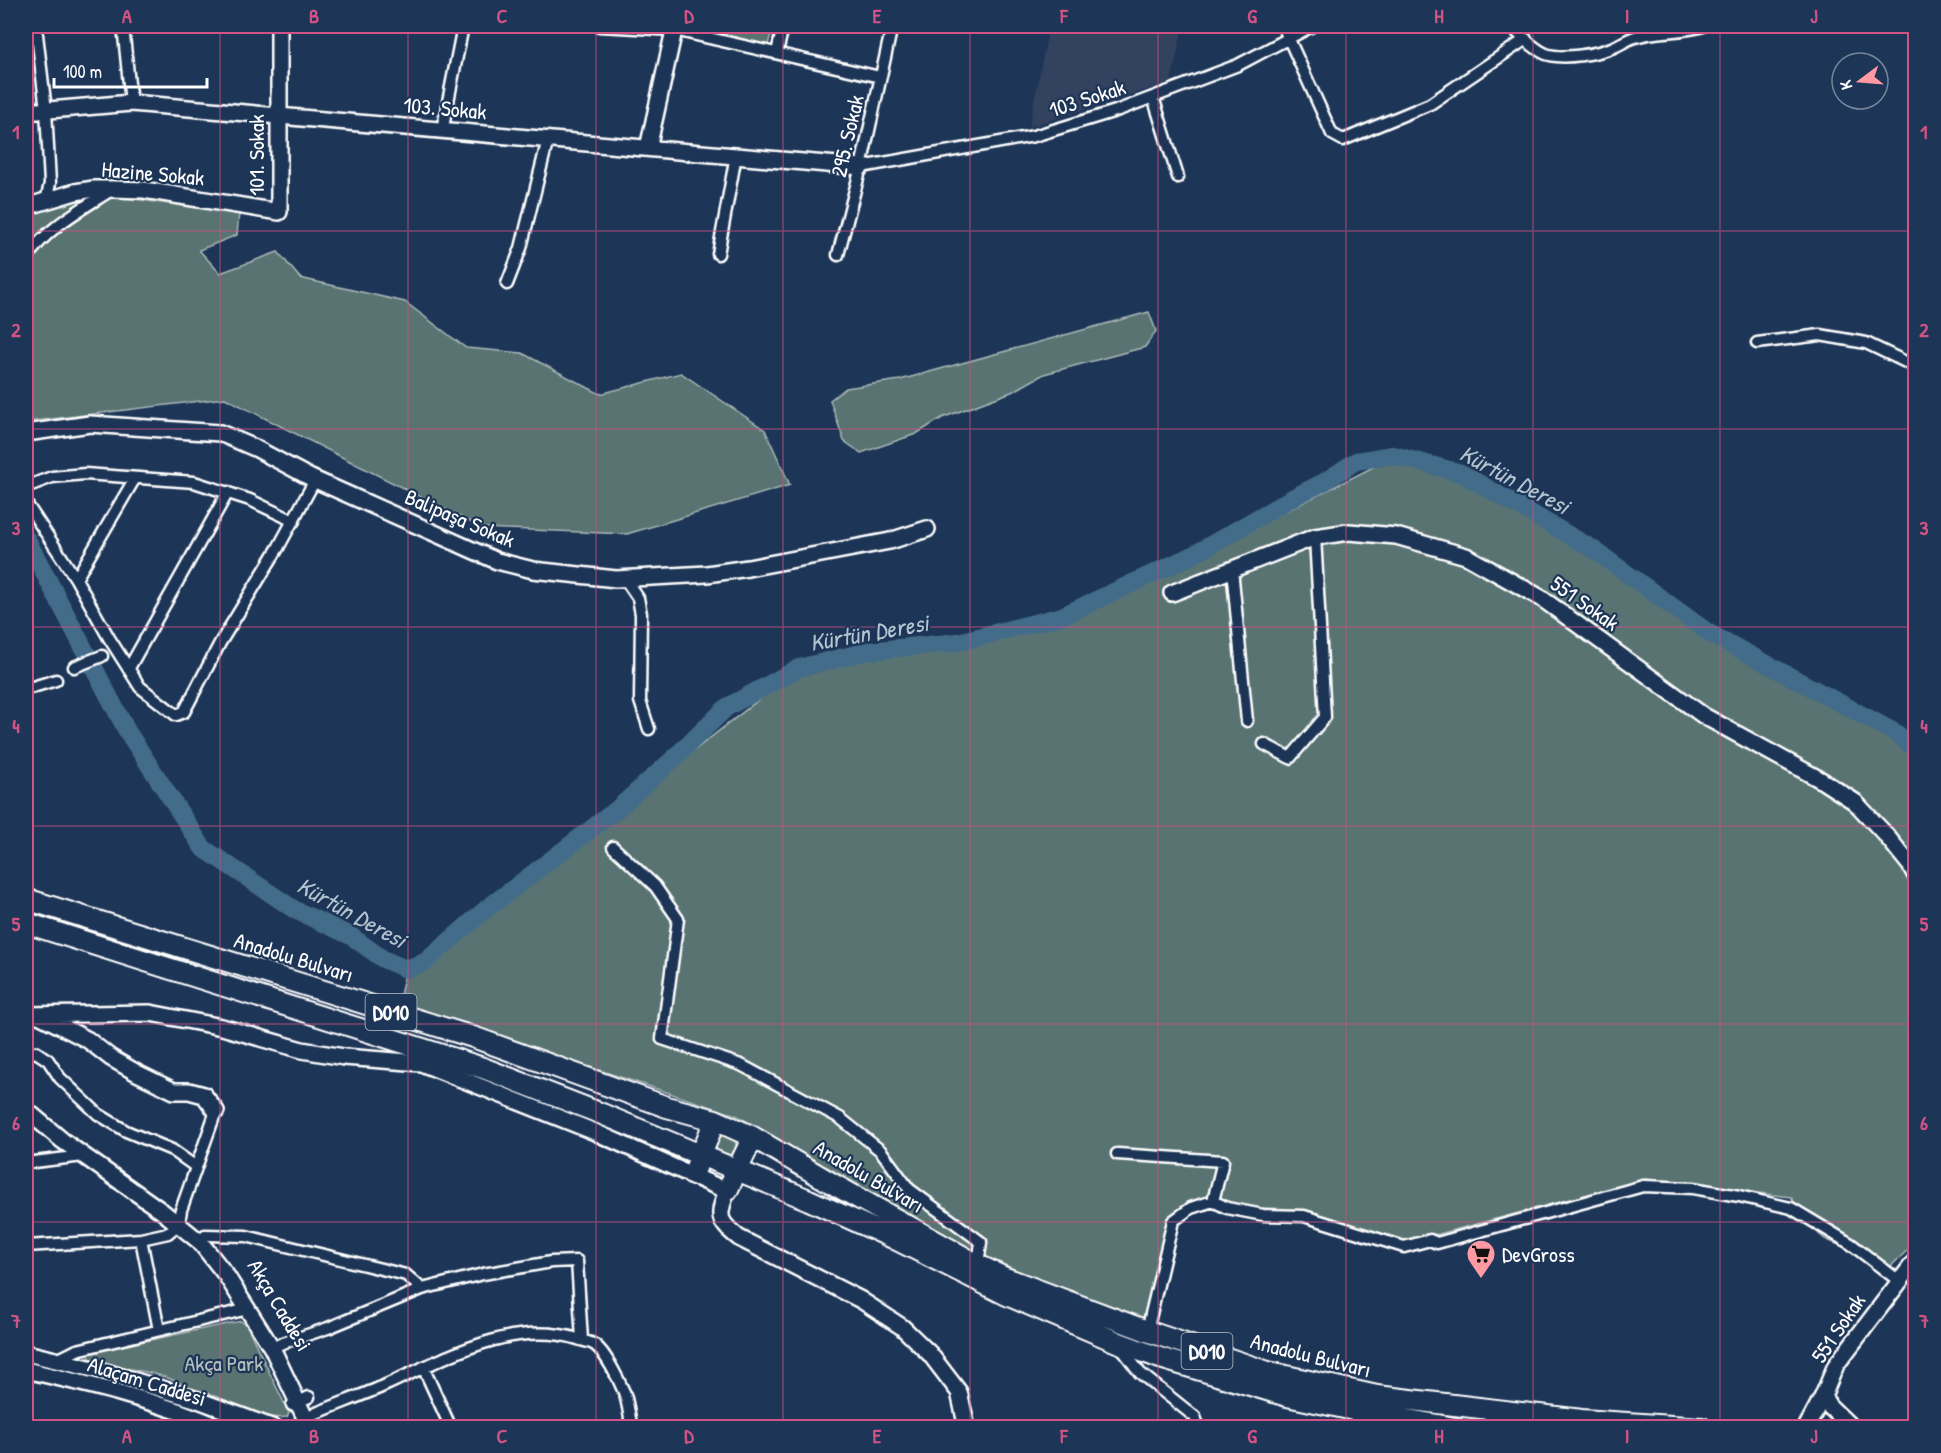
<svg xmlns="http://www.w3.org/2000/svg" width="1941" height="1453" viewBox="0 0 1941 1453" font-family="'Patrick Hand',sans-serif">
	<style>
		.built { fill: #33435e }
		.green { fill: #587371; stroke: #acb9b8; stroke-width: 1.5 }
		.lines { fill: none; stroke-linecap: round; stroke-linejoin: round }
		.river { stroke: #436c8a; stroke-width: 18 }
		.street-casing { stroke: #fff; stroke-width: 15 }
		.secondary-casing { stroke: #fff; stroke-width: 20 }
		.highway-casing { stroke: #fff; stroke-width: 24 }
		.street { stroke: #1d3557; stroke-width: 10 }
		.secondary { stroke: #1d3557; stroke-width: 15 }
		.highway { stroke: #1d3557; stroke-width: 20 }
		.grid { fill: none; stroke: #d15284; stroke-width: 1.5; stroke-opacity: 0.55 }
		.labels { text-anchor: middle; dominant-baseline: central; stroke-width: 4.5; stroke-linejoin: round; paint-order: stroke }
		.shield { fill: #1d3557; stroke: #bbc2cd; stroke-width: 1.5 }
		.shield-label { font-size: 21px; font-weight: bold; fill: #fff }
		.street-label { font-size: 22px; fill: #fff; stroke: #1d3557 }
		.poi-label { font-size: 22px; fill: #fff; stroke: #1d3557; text-anchor: start }
		.park-label { font-size: 22px; fill: #b4c0bf; stroke: #1d3557 }
		.water-label { font-size: 24px; font-style: italic; fill: #b4c4d0; stroke: #1d3557 }
		.neatline { fill: none; stroke: #d15284; stroke-width: 2 }
		.grid-label { font-size: 20px; text-anchor: middle; font-weight: bold; fill: #d15284 }
	</style>
	<rect width="100%" height="100%" fill="#1d3557"/>
	<filter id="ink" filterUnits="userSpaceOnUse"><feTurbulence type="fractalNoise" baseFrequency=".0167" numOctaves="2"/><feDisplacementMap in="SourceGraphic" scale="12" xChannelSelector="R" yChannelSelector="G"/><feConvolveMatrix kernelMatrix="1 2 1 2 8 2 1 2 1" color-interpolation-filters="sRGB"/></filter>
	<g filter="url(#ink)">
		<path class="built" d="M 1049,26 L 1183,26 L 1171,82 L 1029,127 Z"/>
		<path class="green" d="M 688,26 L 773,26 L 768,45 Z
			M 127,198 L 239,214 L 237,235 L 199,250 L 220,273 L 278,252 L 300,278 L 405,302 L 466,348 L 522,353 L 600,394 L 681,373 L 765,430 L 790,485 L 627,534 L 482,528 L 225,398 L 26,422 L 26,215 L 84,199 Z
			M 1149,312 L 1156,331 L 1145,347 L 1044,374 L 1014,391 L 942,418 L 916,434 L 861,453 L 844,441 L 830,400 L 846,388 L 900,380 Z
			M 1387,460 L 1461,473 L 1709,633 L 1896,733 L 1915,750 L 1916,1242 L 1890,1267 L 1825,1239 L 1806,1223 L 1791,1197 L 1646,1179 L 1405,1243 L 1317,1217 L 1259,1212 L 1201,1200 L 1170,1218 L 1146,1321 L 1141,1326 L 976,1252 L 736,1115 L 398,1004 L 406,969 L 425,962 L 799,668 L 958,642 L 1062,616 L 1144,583 Z
			M716 1145a10 10 0 1 1 20 0a10 10 0 1 1-20 0Z
			M 241,1321 L 247,1326 L 289,1413 L 287,1417 C 242,1422 206,1391 165,1377 C 141,1370 116,1366 92,1362 L 88,1353 Z"/>
		<g class="lines">
			<path class="river" d="M 26,538 L 127,731 L 203,848 L 295,910 L 351,936 L 383,959 L 406,969 L 425,962 L 485,910 L 616,810 L 671,761 L 727,707 L 799,668 L 868,651 L 958,642 L 1062,616 L 1193,555 L 1292,498 L 1324,482 L 1356,461 L 1393,455 L 1461,473 L 1593,549 L 1709,633 L 1896,733 L 1916,750"/>
			<g class="street-casing">
				<path id="street" d="M 36,26 L 46,110 L 50,183 L 46,202
					M 123,26 L 131,103
					M 599,26 L 674,30 L 880,77
					M 1283,26 L 1332,134 L 1343,140 L 1430,104 L 1526,39
					M 1510,26 C 1521,35 1533,49 1546,54 C 1564,60 1597,54 1614,47 C 1621,44 1628,39 1635,37 C 1657,30 1681,33 1703,26
					M 777,53 L 783,26
					M 1153,97 L 1178,177
					M 442,132 L 463,26
					M 861,167 L 1034,136 L 1116,111 L 1238,65 L 1312,26
					M 718,254 L 736,155
					M 838,255 L 861,167 L 892,26
					M 26,259 C 47,227 82,209 113,189
					M 507,284 L 521,248 L 548,139
					M 1757,343 L 1820,335 L 1866,343 L 1916,367
					M 26,487 L 52,477 L 85,474 L 194,482 L 250,500 L 294,521
					M 26,503 L 76,579 L 109,638 L 140,687 L 176,715 L 184,712 L 220,643 L 278,548 L 315,480
					M 1232,569 L 1247,721
					M 76,579 L 135,478
					M 625,579 L 638,598 L 641,614 L 640,701 L 649,729
					M 74,667 L 102,656
					M 129,668 L 228,492
					M 26,689 L 56,680
					M 1264,744 L 1290,758 L 1325,717 L 1315,537
					M 613,847 L 655,886 L 678,919 L 662,1039 L 741,1065 L 840,1118 L 881,1151 L 909,1189 L 981,1242 L 978,1265
					M 26,1054 L 36,1052 L 48,1060 L 60,1078 L 98,1114 L 126,1131 L 172,1150 L 196,1167
					M 1117,1154 L 1223,1161 L 1213,1201
					M 26,1163 L 83,1156
					M 205,1235 L 246,1236 L 406,1275 L 422,1289
					M 141,1239 L 159,1330
					M 26,1246 L 141,1239 L 168,1233 L 179,1224 L 181,1210 L 216,1111
					M 1147,1331 L 1173,1221 L 1191,1208 L 1213,1201 L 1227,1208 L 1263,1215 L 1304,1216 L 1404,1247 L 1430,1240 L 1437,1243 L 1643,1186 L 1693,1188 L 1739,1196 L 1791,1208 L 1851,1244 L 1899,1281
					M 280,1344 L 328,1328 L 422,1289 L 483,1274 L 551,1262 L 577,1261 L 582,1340
					M 1119,1345 L 1140,1373 L 1195,1417 L 1199,1428
					M 55,1361 L 77,1350 L 248,1309
					M 423,1367 L 451,1428
					M 292,1405 L 309,1397
					M 314,1414 C 338,1404 363,1395 386,1385 C 445,1358 512,1319 578,1339 C 583,1341 591,1342 595,1345 C 605,1352 619,1380 624,1392 C 628,1402 629,1416 632,1428"/>
			</g>
			<g class="secondary-casing">
				<path id="secondary" d="M 26,112 L 131,103 L 861,167
					M 648,148 L 675,26
					M 26,207 L 75,192 L 94,189 L 113,189 L 144,190 L 279,212 L 279,26
					M 26,433 L 90,424 L 220,433 L 255,448 L 311,478 L 497,561 L 533,570 L 616,579 L 707,574 L 748,568 L 890,541 L 927,529
					M 1172,593 L 1315,537 L 1349,532 L 1396,536 L 1466,556 L 1541,598 L 1704,716 L 1821,780 L 1855,802 L 1885,834 L 1910,865 L 1916,876
					M 26,1015 L 150,1013 L 222,1027 L 302,1050 L 344,1057 L 421,1063 L 595,1132 L 727,1191 C 717,1217 718,1221 739,1238 L 861,1300 L 902,1327 L 930,1354 L 959,1392 L 967,1428
					M 41,1016 L 88,1040 L 111,1058 L 137,1073 L 174,1091 L 189,1091 L 204,1095 L 216,1111
					M 26,1110 L 63,1141 L 163,1212 L 200,1242 L 226,1275 L 272,1348 L 309,1426 L 307,1428
					M 26,1353 L 106,1372 L 195,1399 L 274,1428
					M 26,1370 C 91,1385 159,1401 221,1428
					M 1823,1396 L 1829,1406 L 1852,1428
					M 1806,1428 L 1823,1396 L 1836,1365 L 1916,1260"/>
			</g>
			<g class="highway-casing">
				<path id="highway" d="M 26,899 L 473,1037 L 667,1107 L 715,1120 L 753,1137 L 833,1184 L 978,1265 L 1003,1277 L 1147,1331 L 1268,1372 L 1377,1396 L 1582,1420 L 1702,1428
					M 26,923 L 483,1068 L 602,1114 L 809,1200 L 893,1238 L 1007,1295 L 1117,1342 L 1160,1358 L 1287,1396 L 1368,1413 L 1455,1428
					M 693,1175 L 715,1120
					M 727,1191 L 753,1137"/>
			</g>
			<use href="#street" class="street"/>
			<use href="#secondary" class="secondary"/>
			<use href="#highway" class="highway"/>
		</g>
	</g>
	<path class="grid" d="M 220,26 L 220,1428M 408,26 L 408,1428M 596,26 L 596,1428M 783,26 L 783,1428M 970,26 L 970,1428M 1158,26 L 1158,1428M 1346,26 L 1346,1428M 1533,26 L 1533,1428M 1720,26 L 1720,1428M 26,231 L 1916,231M 26,429 L 1916,429M 26,627 L 1916,627M 26,826 L 1916,826M 26,1024 L 1916,1024M 26,1222 L 1916,1222"/>
	<defs>
		<g id="supermarket-pin" transform="scale(1.5)"><path d="M0 17L-7.5 6A9.5 9.5 0 1 1 7.5 6Z" fill="#ff9aa2" stroke="#1d3557"/><path d="M-6-5.5h2.5l.6 2H6L4.5 2H-2.5L-4.4-4H-6ZM-1.5 3.2a1.3 1.3 0 1 0 .1 0ZM3 3.2a1.3 1.3 0 1 0 .1 0Z" fill="#111"/></g>
	</defs>
	<g fill-rule="evenodd">
		<use href="#supermarket-pin" x="1481" y="1254"/>
	</g>
	<g class="labels">
		<g class="shield">
			<rect x="365.5" y="994" width="51" height="36" rx="4.5"/>
			<rect x="1181.5" y="1333" width="51" height="36" rx="4.5"/>
		</g>
		<g class="shield-label">
			<text x="391" y="1012">D010</text>
			<text x="1207" y="1351">D010</text>
		</g>
		<g class="street-label">
			<text transform="translate(1087 98) rotate(-18)">103 Sokak</text>
			<text transform="translate(445 108) rotate(5)">103. Sokak</text>
			<text transform="translate(847 136) rotate(-77)">295. Sokak</text>
			<text transform="translate(256 155) rotate(-90)">101. Sokak</text>
			<text transform="translate(153 173) rotate(5)">Hazine Sokak</text>
			<text transform="translate(460 518) rotate(23)">Balipaşa Sokak</text>
			<text transform="translate(1585 603) rotate(35)">551 Sokak</text>
			<text transform="translate(294 957) rotate(17)">Anadolu Bulvarı</text>
			<text transform="translate(869 1176) rotate(30)">Anadolu Bulvarı</text>
			<text transform="translate(280 1305) rotate(59)">Akça Caddesi</text>
			<text transform="translate(1838 1328) rotate(-56)">551 Sokak</text>
			<text transform="translate(1311 1355) rotate(14)">Anadolu Bulvarı</text>
			<text transform="translate(147 1381) rotate(17)">Alaçam Caddesi</text>
		</g>
		<g class="poi-label">
			<text x="1502" y="1254">DevGross</text>
		</g>
		<g class="park-label">
			<text x="224" y="1363">Akça Park</text>
		</g>
		<g class="water-label">
			<text transform="translate(1515 479) rotate(28)">Kürtün Deresi</text>
			<text transform="translate(869 632) rotate(-10)">Kürtün Deresi</text>
			<text transform="translate(352 912) rotate(29)">Kürtün Deresi</text>
		</g>
	</g>
	<rect width="1941" height="1453" fill="none" stroke="#1d3557" stroke-width="66"/>
	<g transform="translate(1860 81) rotate(254)"><circle r="28" fill="#1d3557" stroke="#77869a" stroke-width="1.5"/>
	<path d="M0-4.5L10 22L0 15L-10 22Z" fill="#ff9aa2"/>
	<text y="-9" font-size="16" font-weight="bold" text-anchor="middle" fill="#ffffff">K</text>
	</g>
	<path d="M54 78v9h153v-9" fill="none" stroke="#ffffff" stroke-width="3"/>
	<text x="63" y="78" font-size="18" fill="#ffffff" stroke="#1d3557" stroke-width="4.5" paint-order="stroke">100 m</text>
	<rect x="33" y="33" width="1875" height="1387" class="neatline"/>
	<g class="grid-label">
		<text x="127" y="23">A</text>
		<text x="314" y="23">B</text>
		<text x="502" y="23">C</text>
		<text x="689" y="23">D</text>
		<text x="877" y="23">E</text>
		<text x="1064" y="23">F</text>
		<text x="1252" y="23">G</text>
		<text x="1439" y="23">H</text>
		<text x="1627" y="23">I</text>
		<text x="1814" y="23">J</text>
		<text x="16" y="139">1</text>
		<text x="1924" y="139">1</text>
		<text x="16" y="337">2</text>
		<text x="1924" y="337">2</text>
		<text x="16" y="535">3</text>
		<text x="1924" y="535">3</text>
		<text x="16" y="733">4</text>
		<text x="1924" y="733">4</text>
		<text x="16" y="931">5</text>
		<text x="1924" y="931">5</text>
		<text x="16" y="1130">6</text>
		<text x="1924" y="1130">6</text>
		<text x="16" y="1328">7</text>
		<text x="1924" y="1328">7</text>
		<text x="127" y="1443">A</text>
		<text x="314" y="1443">B</text>
		<text x="502" y="1443">C</text>
		<text x="689" y="1443">D</text>
		<text x="877" y="1443">E</text>
		<text x="1064" y="1443">F</text>
		<text x="1252" y="1443">G</text>
		<text x="1439" y="1443">H</text>
		<text x="1627" y="1443">I</text>
		<text x="1814" y="1443">J</text>
	</g>
</svg>
